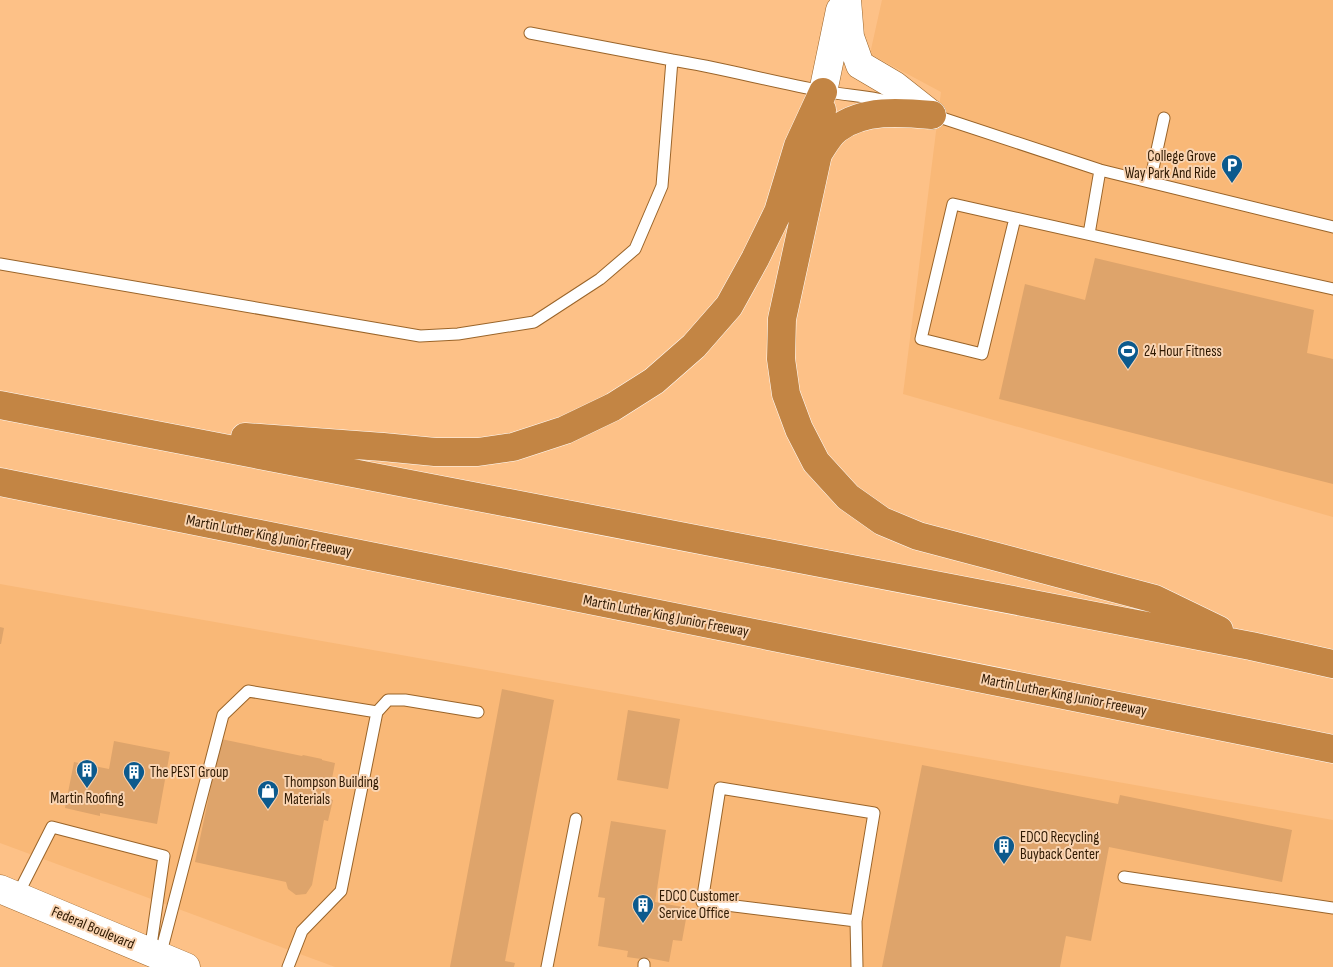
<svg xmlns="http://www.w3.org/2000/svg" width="1333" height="967" viewBox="0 0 1333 967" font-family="'Sofia Sans Condensed',sans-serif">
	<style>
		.built { fill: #f9b877 }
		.building { fill: #dea46b }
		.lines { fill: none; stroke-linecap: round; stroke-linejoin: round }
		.lane-casing { stroke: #9a6429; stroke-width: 13 }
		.secondary-casing { stroke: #9a6429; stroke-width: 29 }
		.highway-casing { stroke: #fff; stroke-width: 29 }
		.lane { stroke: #fff; stroke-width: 11 }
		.secondary { stroke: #fff; stroke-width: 28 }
		.highway { stroke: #c38544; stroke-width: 28 }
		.labels { text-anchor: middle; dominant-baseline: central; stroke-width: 4; stroke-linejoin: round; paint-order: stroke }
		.poi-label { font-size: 15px; fill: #2f1902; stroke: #f9d4b2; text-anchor: start }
		.street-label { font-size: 15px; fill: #2f1902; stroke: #f9d4b2 }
	</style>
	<rect width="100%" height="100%" fill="#fdc187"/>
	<path class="built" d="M 882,0 L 1333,0 L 1333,517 L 903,394 L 941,92 L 870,54 Z
		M 0,584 L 1333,820 L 1333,967 L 335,967 L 0,843 Z"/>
	<path class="building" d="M 1095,258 L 1314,310 L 1307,353 L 1333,359 L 1333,484 L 999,399 L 1025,284 L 1085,300 Z
		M 0,627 L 4,628 L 1,644 L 0,644 Z
		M 502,689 L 554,700 L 505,961 L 515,963 L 514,967 L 450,967 Z
		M 628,710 L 680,719 L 668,789 L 617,780 Z
		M 221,739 L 302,756 L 303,755 L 322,759 L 322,760 L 335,763 L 328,799 L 333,800 L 328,821 L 324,820 L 312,885 L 306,894 L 296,895 L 288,889 L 286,882 L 195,862 Z
		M 114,741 L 170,752 L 157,824 L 100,813 L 100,816 L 65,808 L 74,762 L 109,769 Z
		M 922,765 L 1118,804 L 1120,795 L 1292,830 L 1282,882 L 1109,847 L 1091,941 L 1066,936 L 1060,967 L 882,967 Z
		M 611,821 L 666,830 L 655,902 L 688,908 L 682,941 L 673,940 L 669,962 L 648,958 L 648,960 L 627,957 L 628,951 L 598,946 L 605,898 L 598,897 Z"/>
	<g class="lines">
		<g class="lane-casing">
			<path id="lane" d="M 530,33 L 672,60
				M 930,114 L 1100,170 L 1333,227
				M 1150,182 L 1164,118
				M 1015,218 L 982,354 L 921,339 L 953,204 L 1333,289
				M 1089,234 L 1100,170
				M 0,264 L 420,336 L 458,334 L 534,322 L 600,279 L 635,249 L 662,186 L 672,60 C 723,68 772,82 823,91 C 848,96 874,96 898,104
				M 1124,877 L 1333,908
				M 17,896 L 52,827 L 164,856 L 150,952
				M 856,921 L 702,902 L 720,788 L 874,813 L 856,921 L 857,967
				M 160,956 L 223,715 L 248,691 L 377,712
				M 288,967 L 302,931 L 341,891 L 377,712 L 388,700 L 405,700 L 478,712
				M 547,967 L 576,819
				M 644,967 L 644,964"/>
		</g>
		<g class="secondary-casing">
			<path id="secondary" d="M 847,0 L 850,37 L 860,65 L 894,85 L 932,115
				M 823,92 L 840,10
				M 0,889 L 186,967"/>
		</g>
		<g class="highway-casing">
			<path id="highway" d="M 822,110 L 818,154 L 782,319 L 781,359 L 786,394 L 799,429 L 816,462 L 848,497 L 882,521 L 918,536 L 1155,599 L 1219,630
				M 818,154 C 823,146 829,135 837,129 C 863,109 901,112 932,115
				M 0,405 L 1251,646 L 1333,664
				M 245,437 L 383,447 L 435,452 L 478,452 L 513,447 L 565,430 L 613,407 L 654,381 L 694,346 L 729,306 L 755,259 L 778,212 L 798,146 L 823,92
				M 0,482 L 1333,749"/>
		</g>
		<use href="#lane" class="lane"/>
		<use href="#secondary" class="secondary"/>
		<use href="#highway" class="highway"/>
	</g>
	<defs>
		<g id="parking-pin" transform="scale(1.125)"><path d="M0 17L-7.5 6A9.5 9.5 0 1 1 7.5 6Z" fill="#0c5a8d" stroke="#f9d4b2"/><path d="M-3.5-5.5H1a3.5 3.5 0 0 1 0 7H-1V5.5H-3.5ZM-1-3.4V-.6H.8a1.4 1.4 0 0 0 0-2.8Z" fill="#fff"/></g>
		<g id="stadium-pin" transform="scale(1.125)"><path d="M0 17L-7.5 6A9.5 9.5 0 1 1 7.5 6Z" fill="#0c5a8d" stroke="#f9d4b2"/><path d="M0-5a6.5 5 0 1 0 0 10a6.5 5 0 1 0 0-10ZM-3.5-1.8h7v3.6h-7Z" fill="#fff"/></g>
		<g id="building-pin" transform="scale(1.125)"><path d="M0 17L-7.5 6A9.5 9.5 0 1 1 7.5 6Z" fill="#0c5a8d" stroke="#f9d4b2"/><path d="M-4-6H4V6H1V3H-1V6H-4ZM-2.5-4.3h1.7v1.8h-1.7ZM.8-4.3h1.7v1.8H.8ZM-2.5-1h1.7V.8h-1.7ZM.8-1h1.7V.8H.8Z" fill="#fff"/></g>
		<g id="shop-pin" transform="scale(1.125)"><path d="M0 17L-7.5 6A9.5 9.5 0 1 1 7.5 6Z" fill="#0c5a8d" stroke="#f9d4b2"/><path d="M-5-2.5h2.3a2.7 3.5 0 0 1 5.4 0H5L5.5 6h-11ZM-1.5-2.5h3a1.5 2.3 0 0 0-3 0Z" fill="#fff"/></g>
	</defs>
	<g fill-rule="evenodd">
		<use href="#parking-pin" x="1232" y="165"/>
		<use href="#stadium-pin" x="1128" y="351"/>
		<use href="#building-pin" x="87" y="770"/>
		<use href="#building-pin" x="134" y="772"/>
		<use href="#shop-pin" x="268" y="791"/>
		<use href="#building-pin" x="1004" y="846"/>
		<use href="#building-pin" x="643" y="905"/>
	</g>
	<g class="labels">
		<g class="poi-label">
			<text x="1216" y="156" text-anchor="end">College Grove<tspan x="1216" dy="17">Way Park And Ride</tspan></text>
			<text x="1144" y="351">24 Hour Fitness</text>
			<text x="150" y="772">The PEST Group</text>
			<text x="284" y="782">Thompson Building<tspan x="284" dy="17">Materials</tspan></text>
			<text x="87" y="798" text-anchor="middle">Martin Roofing</text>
			<text x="1020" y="837">EDCO Recycling<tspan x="1020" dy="17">Buyback Center</tspan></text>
			<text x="659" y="896">EDCO Customer<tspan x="659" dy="17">Service Office</tspan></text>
		</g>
		<g class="street-label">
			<text transform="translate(269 536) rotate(11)">Martin Luther King Junior Freeway</text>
			<text transform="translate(666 616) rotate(11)">Martin Luther King Junior Freeway</text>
			<text transform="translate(1064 695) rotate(11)">Martin Luther King Junior Freeway</text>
			<text transform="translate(93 928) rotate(23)">Federal Boulevard</text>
		</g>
	</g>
</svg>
